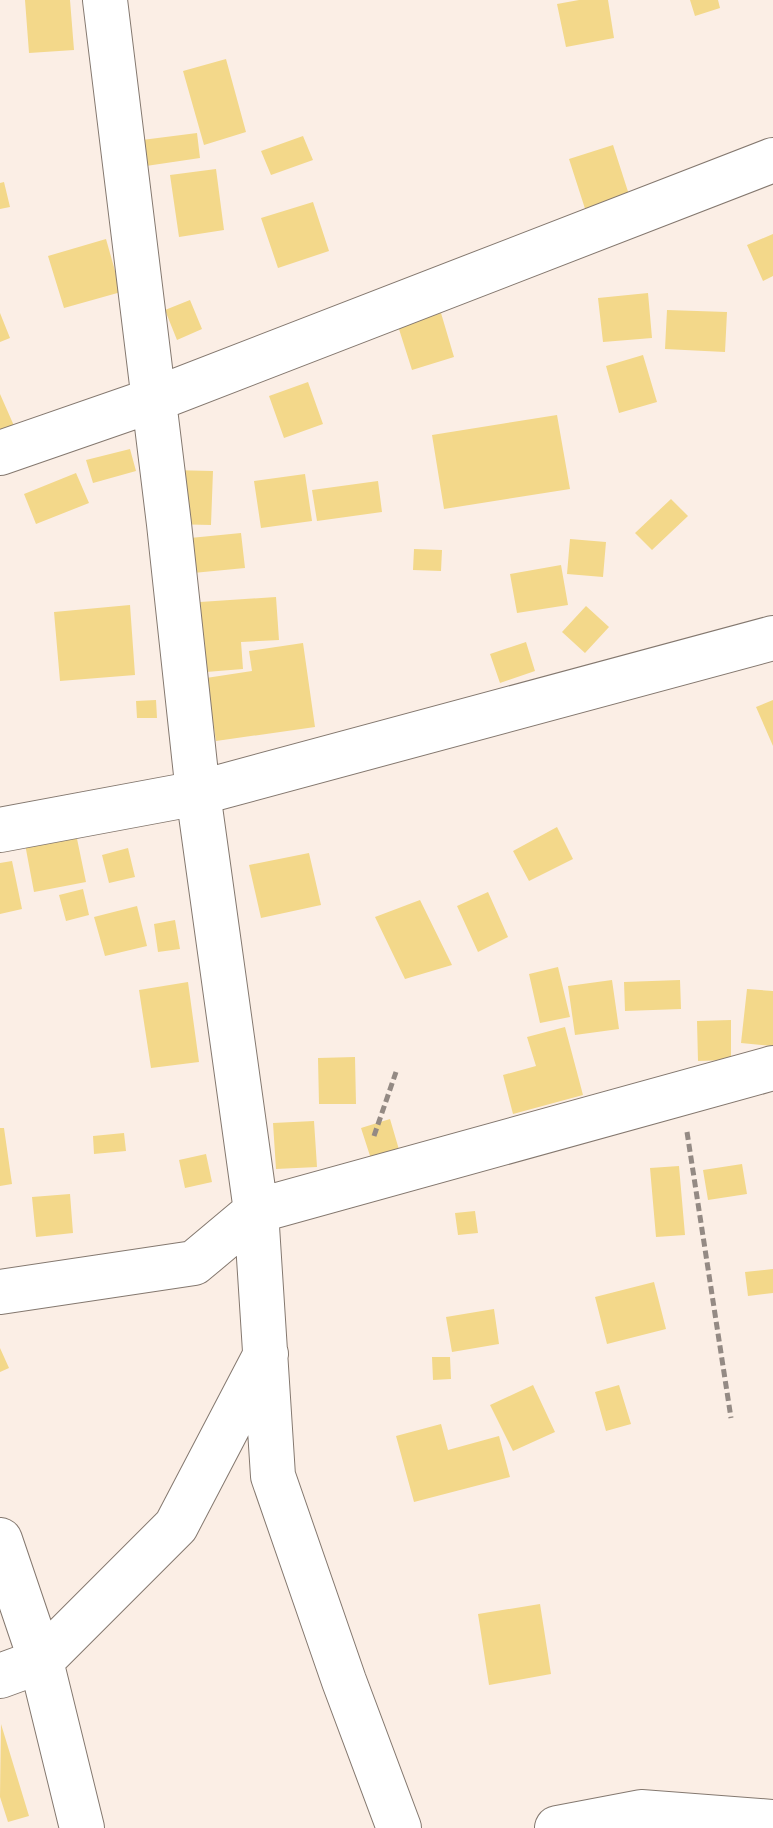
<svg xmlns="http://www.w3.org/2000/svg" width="773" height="1828" viewBox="0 0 773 1828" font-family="'Varela Round',sans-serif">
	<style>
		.building { fill: #f3d88a }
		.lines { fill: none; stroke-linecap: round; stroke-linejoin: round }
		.street-casing { stroke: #84786f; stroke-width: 46 }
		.path { stroke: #948a84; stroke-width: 5; stroke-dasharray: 8 4; stroke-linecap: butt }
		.street { stroke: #fff; stroke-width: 44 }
	</style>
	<rect width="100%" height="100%" fill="#fbeee5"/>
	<path class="building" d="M 25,0 L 70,0 L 74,50 L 29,53 Z
		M 579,0 L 608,0 L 614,38 L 566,47 L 557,4 Z
		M 690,0 L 718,0 L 720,8 L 695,16 Z
		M 226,59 L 246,132 L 204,145 L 183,71 Z
		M 197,133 L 200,158 L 146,166 L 142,140 Z
		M 303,136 L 313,160 L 271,175 L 261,151 Z
		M 613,145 L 632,204 L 588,218 L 569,159 Z
		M 216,169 L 224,230 L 179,237 L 170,175 Z
		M 4,182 L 10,207 L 0,209 L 0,183 Z
		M 313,202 L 329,251 L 278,268 L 261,218 Z
		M 773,234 L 773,276 L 763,281 L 747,245 Z
		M 106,239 L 121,292 L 64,308 L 48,256 Z
		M 648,293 L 652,338 L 603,342 L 598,298 Z
		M 190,300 L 202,329 L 177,340 L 165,310 Z
		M 667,310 L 727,312 L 725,352 L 665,349 Z
		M 0,313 L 10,338 L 0,342 Z
		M 441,313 L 454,357 L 412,370 L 398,326 Z
		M 643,355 L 657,402 L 619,413 L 606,366 Z
		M 308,382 L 323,424 L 284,438 L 269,396 Z
		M 0,394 L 15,428 L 0,434 Z
		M 557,415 L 570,489 L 444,509 L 432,435 Z
		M 130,449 L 136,471 L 93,483 L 86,460 Z
		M 170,470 L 213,471 L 211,525 L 169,524 Z
		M 76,473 L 89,503 L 36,524 L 24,494 Z
		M 305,474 L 312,521 L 261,528 L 254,481 Z
		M 378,481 L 382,512 L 317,521 L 312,490 Z
		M 671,499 L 688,516 L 652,550 L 635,533 Z
		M 241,533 L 245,568 L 193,573 L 190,538 Z
		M 570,539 L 606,542 L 603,577 L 567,574 Z
		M 414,549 L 442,550 L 441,571 L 413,570 Z
		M 561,565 L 568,605 L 517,613 L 510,574 Z
		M 276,597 L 279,640 L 241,642 L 243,669 L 206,672 L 200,602 Z
		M 130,605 L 135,675 L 60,681 L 54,612 Z
		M 586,606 L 609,627 L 585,653 L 562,632 Z
		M 526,642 L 535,671 L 500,683 L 490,654 Z
		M 303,643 L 315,727 L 216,741 L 206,678 L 252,671 L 249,651 Z
		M 156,700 L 157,718 L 137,718 L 136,701 Z
		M 773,700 L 773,746 L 756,707 Z
		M 557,827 L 573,859 L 529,881 L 513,851 Z
		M 76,834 L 86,882 L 34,892 L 25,844 Z
		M 128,848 L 135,877 L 109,883 L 102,855 Z
		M 309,853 L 321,905 L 261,918 L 249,865 Z
		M 12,861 L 22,909 L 0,914 L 0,863 Z
		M 83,889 L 89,915 L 66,921 L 59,895 Z
		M 488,892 L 508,937 L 478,952 L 457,906 Z
		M 420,900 L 452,965 L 405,979 L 375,917 Z
		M 137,906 L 147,946 L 105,956 L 94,917 Z
		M 175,920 L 180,949 L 158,952 L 154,924 Z
		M 558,967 L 570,1017 L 540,1023 L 529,974 Z
		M 612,980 L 619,1029 L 575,1035 L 568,986 Z
		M 680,980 L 681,1009 L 625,1011 L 624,982 Z
		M 188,982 L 199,1062 L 151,1068 L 139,990 Z
		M 747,989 L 773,991 L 773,1046 L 741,1043 Z
		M 731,1020 L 731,1060 L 698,1061 L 697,1021 Z
		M 565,1027 L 583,1095 L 513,1114 L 503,1075 L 536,1066 L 527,1037 Z
		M 355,1057 L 356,1104 L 319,1104 L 318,1058 Z
		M 390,1119 L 400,1153 L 372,1162 L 361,1128 Z
		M 314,1121 L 317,1167 L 276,1169 L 273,1123 Z
		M 0,1128 L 4,1128 L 12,1184 L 0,1186 Z
		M 124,1133 L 126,1151 L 94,1154 L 93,1136 Z
		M 206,1154 L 212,1182 L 185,1188 L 179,1160 Z
		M 742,1164 L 747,1194 L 708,1200 L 703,1170 Z
		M 679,1166 L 685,1235 L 656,1237 L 650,1168 Z
		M 70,1194 L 73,1233 L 36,1237 L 32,1197 Z
		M 475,1211 L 478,1233 L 458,1235 L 455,1213 Z
		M 773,1269 L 773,1293 L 748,1296 L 745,1272 Z
		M 654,1282 L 666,1329 L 607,1344 L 595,1297 Z
		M 494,1309 L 499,1344 L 452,1352 L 446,1317 Z
		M 0,1348 L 9,1368 L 0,1372 Z
		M 432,1357 L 450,1357 L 451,1379 L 433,1380 Z
		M 533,1385 L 555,1432 L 513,1451 L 490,1405 Z
		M 619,1385 L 631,1424 L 606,1431 L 595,1392 Z
		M 441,1424 L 448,1450 L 499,1436 L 510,1477 L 414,1502 L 396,1436 Z
		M 540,1604 L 551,1674 L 489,1685 L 478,1614 Z
		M 1,1724 L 29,1816 L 8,1822 L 0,1797 Z"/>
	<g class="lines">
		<g class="street-casing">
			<path id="street" d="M 105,0 L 169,524 L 198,793 L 256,1211 L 273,1476 L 344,1681 L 399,1828
				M 0,453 L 153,400 L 773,160
				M 0,830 L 198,793 L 773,638
				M 0,1292 L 194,1263 L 256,1211 L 773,1068
				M 0,1540 L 41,1661 L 82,1828
				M 0,1676 L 41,1661 L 176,1526 L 266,1354
				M 557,1828 L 641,1812 L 773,1822"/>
		</g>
		<path class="path" d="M 687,1132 L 731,1418
			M 374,1136 L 396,1072"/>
		<use href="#street" class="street"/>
	</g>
</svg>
